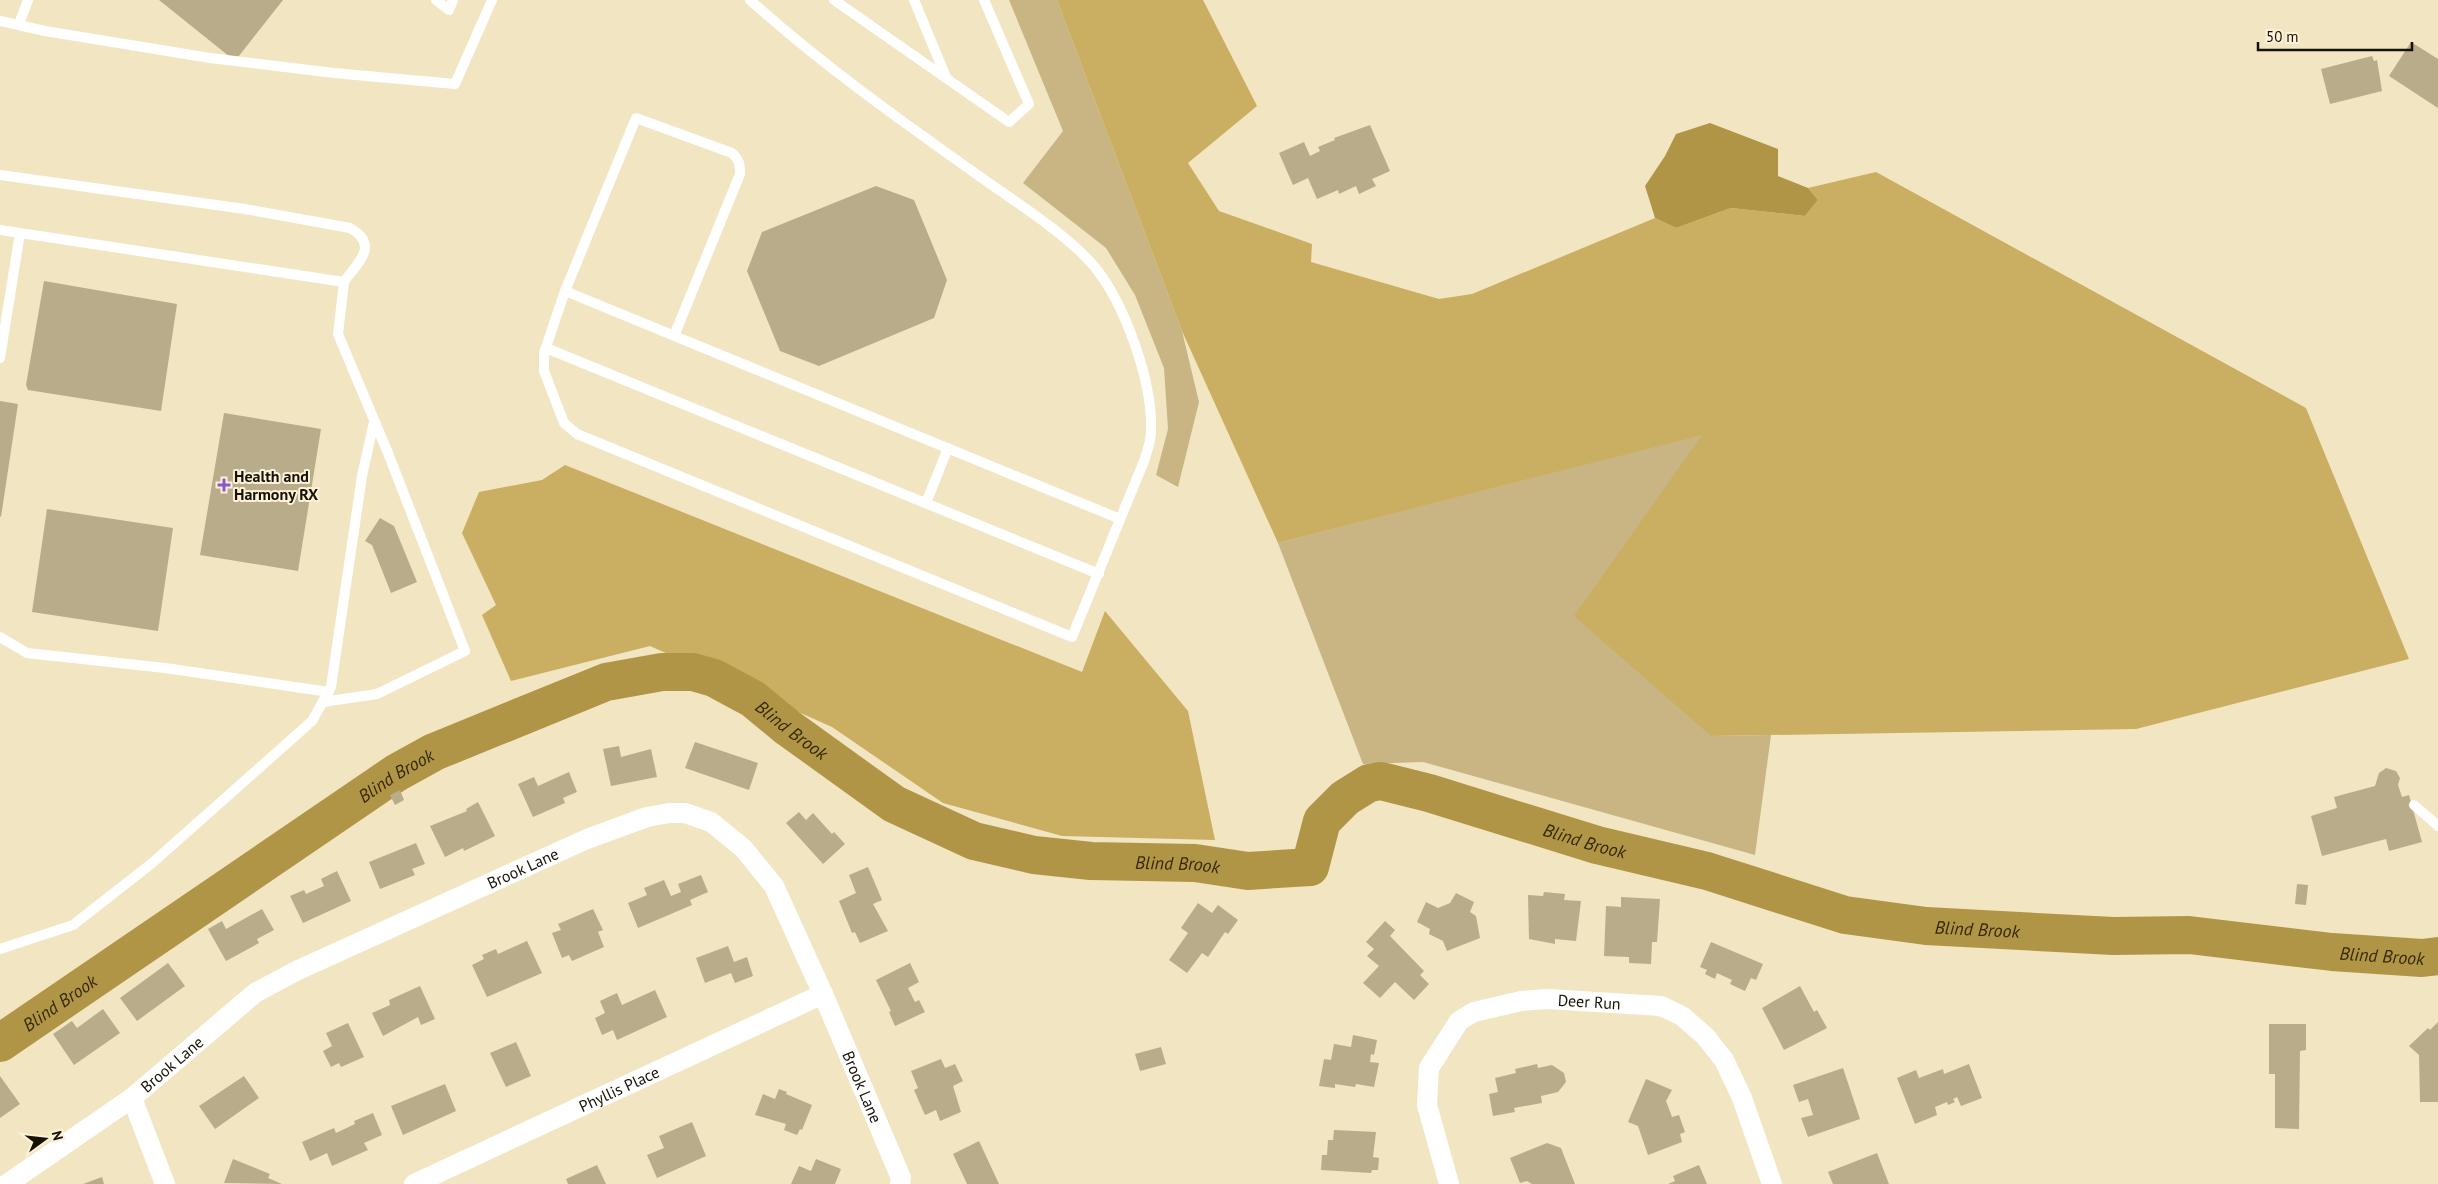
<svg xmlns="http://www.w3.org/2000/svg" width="2438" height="1184" viewBox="0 0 2438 1184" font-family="'PT Sans',sans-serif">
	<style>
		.green { fill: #c8b583 }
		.forest { fill: #caae61 }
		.water { fill: #b19547 }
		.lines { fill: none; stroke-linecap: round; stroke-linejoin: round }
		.river { stroke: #b19547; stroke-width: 38 }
		.building { fill: #b8ac8b }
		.lane { stroke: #fff; stroke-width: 10 }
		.street { stroke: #fff; stroke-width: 20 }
		.poi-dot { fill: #8a58d0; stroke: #fdf2d7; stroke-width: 2 }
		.labels { text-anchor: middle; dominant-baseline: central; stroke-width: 4; stroke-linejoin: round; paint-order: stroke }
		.poi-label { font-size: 16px; font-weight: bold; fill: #161206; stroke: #fdf2d7; text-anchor: start }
		.street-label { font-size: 16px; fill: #161206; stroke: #fdf2d7 }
		.water-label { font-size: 18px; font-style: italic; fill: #352906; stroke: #fdf2d7 }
	</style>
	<rect width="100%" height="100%" fill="#f2e5c2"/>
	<path class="green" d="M 1009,0 L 1057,0 L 1182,331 L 1199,402 L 1178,487 L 1156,475 L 1168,429 L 1164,368 L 1135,295 L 1106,248 L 1023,183 L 1063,131 Z
		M 1703,434 L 1711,736 L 1771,735 L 1755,855 L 1423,762 L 1363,764 L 1278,543 Z"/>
	<path class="forest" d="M 1057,0 L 1203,0 L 1257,106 L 1188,163 L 1219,211 L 1312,244 L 1311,262 L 1439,299 L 1472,294 L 1655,218 L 1676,228 L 1731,208 L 1805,216 L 1818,200 L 1808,188 L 1876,172 L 2306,408 L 2409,659 L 2136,729 L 1711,736 L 1574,616 L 1702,435 L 1278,543 L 1182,331 Z
		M 565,465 L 1082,672 L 1105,611 L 1188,711 L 1215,840 L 1062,836 L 943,803 L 832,727 L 650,646 L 511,681 L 482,615 L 496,605 L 462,533 L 479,492 L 542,480 Z"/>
	<path class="water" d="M 1710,123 L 1778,149 L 1778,176 L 1808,188 L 1818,200 L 1805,216 L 1731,208 L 1676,228 L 1655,218 L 1645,186 L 1665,156 L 1676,134 Z"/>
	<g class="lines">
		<path class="river" id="s1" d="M 0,1043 L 396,773 L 434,752 L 606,682 L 662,672 L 693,672 L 714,678 L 753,699 L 787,727 L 894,804 L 974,841 L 1034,855 L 1091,861 L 1195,863 L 1248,871 L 1310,867 L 1322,821 L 1345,798 L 1369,783 L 1381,781 L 1429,793 L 1597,845 L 1707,871 L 1845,915 L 1926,926 L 2113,936 L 2189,935 L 2332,952 L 2422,958 L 2438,956"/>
	</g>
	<path class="building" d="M 159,0 L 283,0 L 235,61 Z
		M 2411,42 L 2438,59 L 2438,108 L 2389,76 Z
		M 2372,56 L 2374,61 L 2377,60 L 2382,91 L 2330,104 L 2321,69 Z
		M 1370,125 L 1390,171 L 1372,179 L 1376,186 L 1359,194 L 1356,186 L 1339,194 L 1338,190 L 1317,199 L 1308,178 L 1293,185 L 1279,153 L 1304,142 L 1310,156 L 1320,151 L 1318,147 L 1335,140 L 1334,138 Z
		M 876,186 L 914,200 L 947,280 L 934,318 L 819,366 L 780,351 L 747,271 L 762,232 Z
		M 44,281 L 177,304 L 161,411 L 28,390 L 26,385 Z
		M 0,401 L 18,404 L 1,517 L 0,516 Z
		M 224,413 L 321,429 L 298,571 L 200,555 Z
		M 47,509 L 173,528 L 158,631 L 32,612 Z
		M 380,518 L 394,526 L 417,582 L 391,593 L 372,545 L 365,541 Z
		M 695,742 L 758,763 L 749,790 L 685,768 Z
		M 619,746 L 621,757 L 651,749 L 657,777 L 611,786 L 603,749 Z
		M 2386,768 L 2396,771 L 2400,778 L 2398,785 L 2402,797 L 2409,795 L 2422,842 L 2389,851 L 2386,839 L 2322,856 L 2311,816 L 2337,808 L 2334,797 L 2375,786 L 2379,773 Z
		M 569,772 L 577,792 L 563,798 L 565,803 L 533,817 L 518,784 L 534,777 L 538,786 Z
		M 400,790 L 404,800 L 395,805 L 390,795 Z
		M 478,802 L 495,836 L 464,851 L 463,848 L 445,857 L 430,826 L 467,811 L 466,809 Z
		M 799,812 L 806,820 L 813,813 L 832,834 L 834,832 L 845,844 L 823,864 L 786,823 Z
		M 416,843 L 425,864 L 412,869 L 415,875 L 380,889 L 369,862 Z
		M 868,867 L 882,900 L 873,904 L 888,931 L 860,943 L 855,932 L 852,933 L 839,901 L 856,893 L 849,875 Z
		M 337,871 L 351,901 L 303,923 L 290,896 L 304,890 L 306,894 L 324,886 L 321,879 Z
		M 701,875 L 708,892 L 690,900 L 692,905 L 638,928 L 628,903 L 647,895 L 644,888 L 664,880 L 671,896 L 681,892 L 678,884 Z
		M 2297,884 L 2308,885 L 2306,905 L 2295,904 Z
		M 1544,892 L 1565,894 L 1564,900 L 1581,901 L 1576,941 L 1555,939 L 1555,944 L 1529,939 L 1528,895 L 1543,896 Z
		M 1456,893 L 1474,902 L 1470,912 L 1476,916 L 1480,938 L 1447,951 L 1443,941 L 1429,934 L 1430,929 L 1417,922 L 1426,902 L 1438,908 L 1450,903 Z
		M 1621,897 L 1660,899 L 1657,942 L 1652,942 L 1651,964 L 1629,963 L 1629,957 L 1604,956 L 1606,906 L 1621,907 Z
		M 1198,903 L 1212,913 L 1218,905 L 1238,920 L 1228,934 L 1225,932 L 1208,957 L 1202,953 L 1187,973 L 1169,960 L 1188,933 L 1181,928 Z
		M 262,909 L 274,930 L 257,939 L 259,943 L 226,961 L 208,929 L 222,921 L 226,929 Z
		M 593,909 L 603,930 L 598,932 L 604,947 L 572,961 L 569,955 L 562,958 L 552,933 L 561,930 L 558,924 Z
		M 1385,921 L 1395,930 L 1390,936 L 1424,971 L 1420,975 L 1429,984 L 1414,1000 L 1395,982 L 1380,998 L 1363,983 L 1379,966 L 1367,956 L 1374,949 L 1366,942 Z
		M 527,941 L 542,973 L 487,997 L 472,965 L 484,959 L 482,955 L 496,949 L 498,954 Z
		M 1711,942 L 1763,964 L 1756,980 L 1751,978 L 1745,991 L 1730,984 L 1732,980 L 1717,973 L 1715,979 L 1705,974 L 1707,970 L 1700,967 Z
		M 728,946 L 734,962 L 747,957 L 753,976 L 735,983 L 731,973 L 705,983 L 696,958 Z
		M 168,963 L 185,986 L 137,1021 L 120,998 Z
		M 910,963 L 919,982 L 908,988 L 915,1002 L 919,1000 L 925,1012 L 895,1026 L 889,1012 L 891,1011 L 876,980 Z
		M 420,986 L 435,1019 L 421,1025 L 418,1017 L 383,1036 L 372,1013 L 390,1005 L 389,1000 Z
		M 1800,986 L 1814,1012 L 1817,1010 L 1827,1028 L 1784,1050 L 1762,1008 Z
		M 655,990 L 667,1017 L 617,1040 L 613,1030 L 602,1035 L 595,1018 L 605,1013 L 600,1001 L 617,993 L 622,1005 Z
		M 103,1009 L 120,1033 L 74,1065 L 53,1034 L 72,1021 L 77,1028 Z
		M 2438,1022 L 2438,1102 L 2420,1102 L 2419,1055 L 2409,1046 L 2428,1028 L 2430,1030 Z
		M 348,1023 L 364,1057 L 341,1067 L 339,1063 L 331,1067 L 323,1051 L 332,1046 L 326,1033 Z
		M 2269,1024 L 2306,1024 L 2306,1050 L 2300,1051 L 2299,1129 L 2275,1128 L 2275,1074 L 2269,1074 Z
		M 1353,1035 L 1377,1040 L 1374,1055 L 1371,1054 L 1370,1062 L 1379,1063 L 1374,1087 L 1356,1084 L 1355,1087 L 1335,1084 L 1335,1088 L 1319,1086 L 1324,1059 L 1331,1060 L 1334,1044 L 1351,1047 Z
		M 516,1042 L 531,1076 L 506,1087 L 490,1053 Z
		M 1161,1047 L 1166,1064 L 1140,1071 L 1135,1054 Z
		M 941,1059 L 945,1068 L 955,1064 L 963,1081 L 953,1086 L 961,1112 L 940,1121 L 936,1110 L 925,1115 L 914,1090 L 918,1088 L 911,1071 Z
		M 1537,1064 L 1538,1068 L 1552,1065 L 1564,1073 L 1566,1082 L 1558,1092 L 1541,1096 L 1542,1103 L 1514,1108 L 1515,1112 L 1493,1116 L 1489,1094 L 1498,1092 L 1495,1078 L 1516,1073 L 1515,1069 Z
		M 1969,1064 L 1982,1098 L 1961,1106 L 1957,1097 L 1953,1099 L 1955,1102 L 1948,1105 L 1947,1102 L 1935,1107 L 1937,1115 L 1915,1124 L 1897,1078 L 1916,1070 L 1919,1078 L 1943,1069 L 1944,1074 Z
		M 1843,1068 L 1860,1119 L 1808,1137 L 1801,1118 L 1813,1115 L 1808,1099 L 1799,1102 L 1793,1085 Z
		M 0,1076 L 20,1104 L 0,1118 Z
		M 244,1076 L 259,1098 L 215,1129 L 199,1106 Z
		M 1646,1079 L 1672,1090 L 1666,1101 L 1672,1117 L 1679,1115 L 1685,1132 L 1680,1134 L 1682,1142 L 1648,1155 L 1638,1126 L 1628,1122 Z
		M 445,1084 L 456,1111 L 403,1135 L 391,1106 Z
		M 779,1089 L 787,1092 L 786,1094 L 812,1105 L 802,1130 L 800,1129 L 797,1135 L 784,1130 L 786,1124 L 755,1115 L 763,1094 L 775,1099 Z
		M 373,1113 L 382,1135 L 364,1143 L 368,1150 L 332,1166 L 327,1153 L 310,1161 L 302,1142 L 334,1128 L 336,1133 L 355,1124 L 354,1121 Z
		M 692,1122 L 706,1156 L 657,1178 L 647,1155 L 664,1148 L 659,1136 Z
		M 1334,1130 L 1376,1132 L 1373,1157 L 1379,1158 L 1378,1170 L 1372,1170 L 1371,1173 L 1321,1170 L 1322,1155 L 1327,1155 L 1328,1140 L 1333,1140 Z
		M 979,1141 L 999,1184 L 967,1184 L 953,1154 Z
		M 1547,1143 L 1561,1148 L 1575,1184 L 1532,1184 L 1527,1181 L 1520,1183 L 1510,1158 Z
		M 1877,1153 L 1889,1184 L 1833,1184 L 1828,1172 Z
		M 233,1159 L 270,1174 L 268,1178 L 282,1184 L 224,1183 Z
		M 816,1159 L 841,1169 L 835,1184 L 791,1184 L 799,1166 L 811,1171 Z
		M 597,1165 L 606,1184 L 568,1184 L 566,1179 Z
		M 1699,1165 L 1707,1184 L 1668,1184 L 1675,1181 L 1673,1176 Z
		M 102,1177 L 104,1184 L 83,1184 Z"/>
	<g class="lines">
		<path class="lane" d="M 436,0 L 449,10 L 453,0
			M 834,0 L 1009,122 L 1029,104 L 984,0
			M 914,0 L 946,77
			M 0,21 L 45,31 L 210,58 L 334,73 L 455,84 L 492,0
			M 19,24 L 28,0
			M 0,175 L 245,209 L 350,228 C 380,245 358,262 344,282
			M 0,230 L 344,282 L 338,334 L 388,453 L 465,651 L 377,694 L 323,702
			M 565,291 L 1120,519
			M 674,336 L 740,174 C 740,164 739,159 732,153 L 636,118 L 565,291 L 544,353 L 544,371 L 564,423 L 577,434 L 1072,637 L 1144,461 C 1147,452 1151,441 1151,432 C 1153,382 1125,304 1094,266 C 1065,232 1009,198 972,171 C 896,117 820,63 750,0
			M 546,348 L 1099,574
			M 0,358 L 20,233
			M 926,503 L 948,448
			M 0,637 L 27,653 L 165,668 L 329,692
			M 2414,805 L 2438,826
			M 0,949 L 73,925 L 151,864 L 312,721 L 331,687 L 362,476 L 374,422"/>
		<g class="street">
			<path d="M 132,1098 L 165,1184"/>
			<path id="s2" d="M 7,1184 L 132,1098 L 255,993 L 296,971 L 587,839 L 647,817 L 669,813 L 685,813 L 711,822 L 743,848 L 774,886 L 823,994 L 901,1178 L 900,1184"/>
			<path id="s3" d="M 414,1184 L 823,994"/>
			<path id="s4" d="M 1449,1184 L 1427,1105 L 1429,1068 L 1459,1021 L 1474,1012 L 1521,1001 L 1547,999 L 1661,1006 L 1682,1016 L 1705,1036 L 1724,1060 L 1742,1098 L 1772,1184"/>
		</g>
	</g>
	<path class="poi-dot" d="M221.5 477.5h5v5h5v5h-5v5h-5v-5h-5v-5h5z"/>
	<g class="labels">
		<g class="poi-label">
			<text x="234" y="476">Health and<tspan x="234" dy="18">Harmony RX</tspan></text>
		</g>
		<g class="street-label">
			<text stroke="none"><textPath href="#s2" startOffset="609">Brook Lane</textPath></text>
			<text stroke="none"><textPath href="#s4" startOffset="309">Deer Run</textPath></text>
			<text stroke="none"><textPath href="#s2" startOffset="204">Brook Lane</textPath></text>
			<text stroke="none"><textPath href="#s2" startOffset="1119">Brook Lane</textPath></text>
			<text stroke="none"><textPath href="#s3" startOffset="226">Phyllis Place</textPath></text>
		</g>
		<g class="water-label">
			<text stroke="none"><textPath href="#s1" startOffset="912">Blind Brook</textPath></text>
			<text stroke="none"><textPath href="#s1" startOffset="478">Blind Brook</textPath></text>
			<text stroke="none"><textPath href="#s1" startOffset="1798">Blind Brook</textPath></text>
			<text stroke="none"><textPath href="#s1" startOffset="1332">Blind Brook</textPath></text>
			<text stroke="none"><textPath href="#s1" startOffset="2202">Blind Brook</textPath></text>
			<text stroke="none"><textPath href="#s1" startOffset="2608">Blind Brook</textPath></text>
			<text stroke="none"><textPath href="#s1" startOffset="72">Blind Brook</textPath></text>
		</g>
	</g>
	<g transform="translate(45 1139) rotate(75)" stroke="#fdf2d7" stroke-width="4" paint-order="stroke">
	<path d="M0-4L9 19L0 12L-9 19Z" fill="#161206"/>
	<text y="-8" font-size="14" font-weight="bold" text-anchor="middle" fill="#161206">N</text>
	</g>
	<path d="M2258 42v8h154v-8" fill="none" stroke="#161206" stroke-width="2.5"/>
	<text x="2266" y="42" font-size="15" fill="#161206" stroke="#fdf2d7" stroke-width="4" paint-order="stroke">50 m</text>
</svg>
